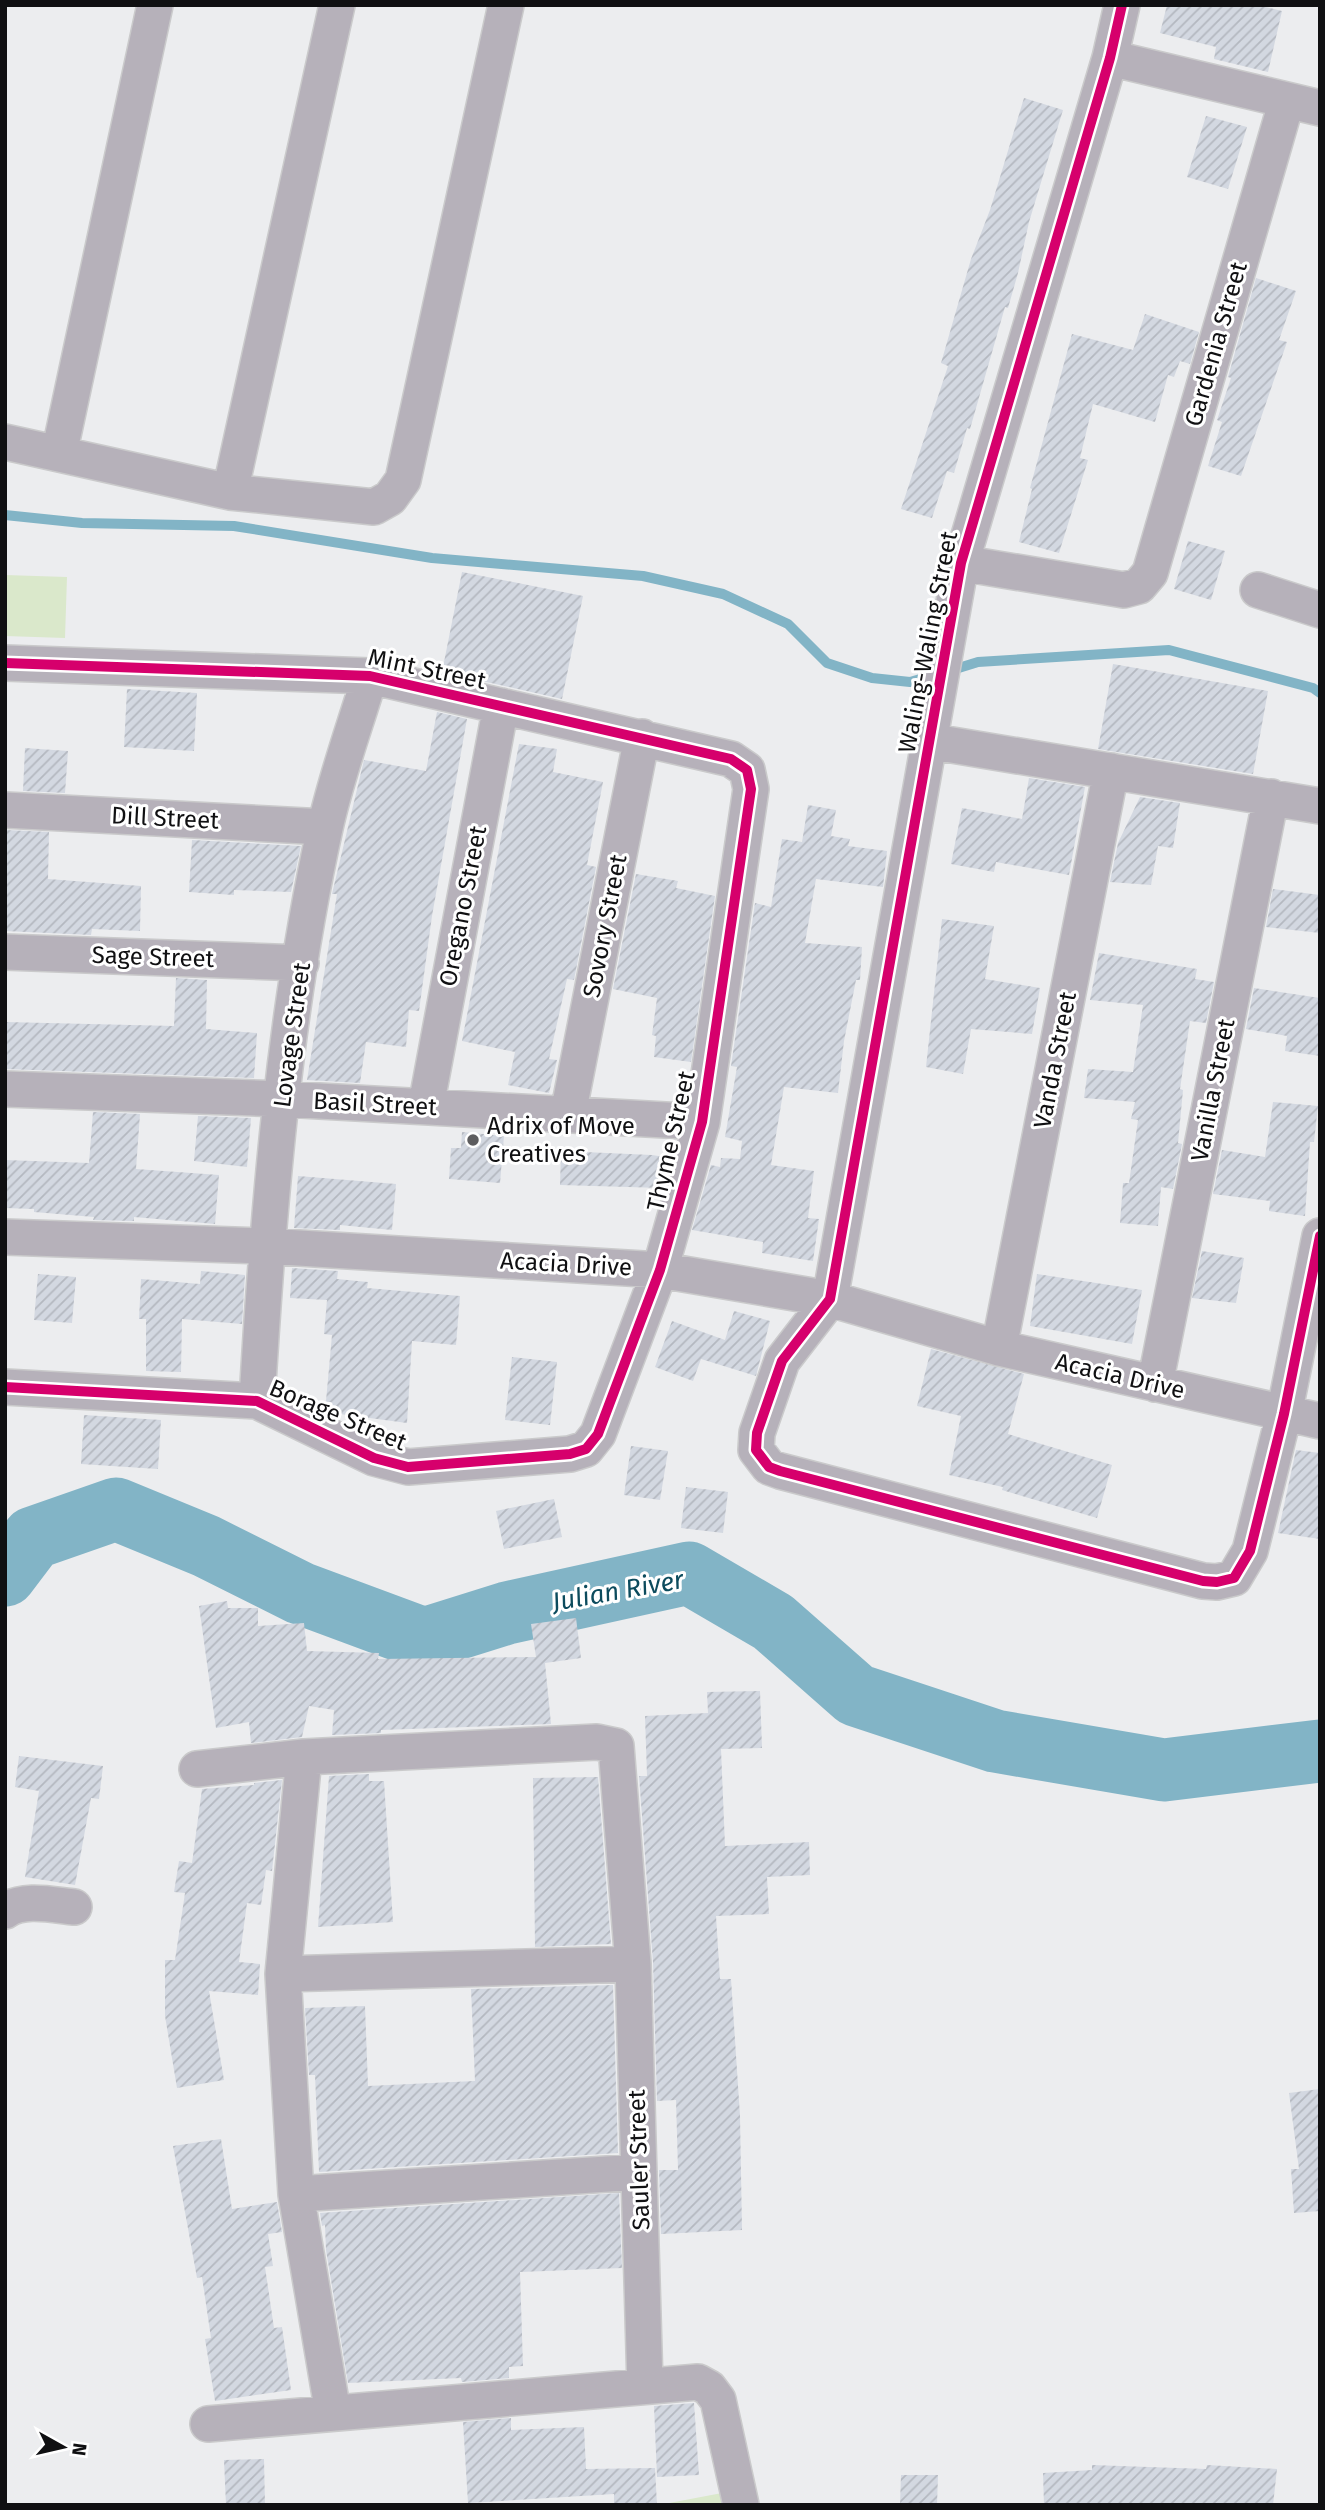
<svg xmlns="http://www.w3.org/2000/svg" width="1325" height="2510" viewBox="0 0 1325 2510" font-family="'Fira Sans',sans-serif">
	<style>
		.pitch { fill: #dae8cb }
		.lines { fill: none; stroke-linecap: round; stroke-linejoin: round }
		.stream { stroke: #82b4c6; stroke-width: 10 }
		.river { stroke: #82b4c6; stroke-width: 63 }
		.building { fill: url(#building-hatch) }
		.minor-casing { stroke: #cacacb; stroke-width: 38 }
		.minor { stroke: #b6b1ba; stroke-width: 35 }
		.cycleway-casing { stroke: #fff; stroke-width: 15 }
		.cycleway { stroke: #d6006c; stroke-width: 10 }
		.poi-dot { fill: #5d5d5f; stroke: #fff; stroke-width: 2.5 }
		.labels { text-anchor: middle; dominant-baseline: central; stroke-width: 6; stroke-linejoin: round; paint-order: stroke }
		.street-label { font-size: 24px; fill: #101012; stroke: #fff }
		.poi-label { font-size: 24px; fill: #101012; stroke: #fff; text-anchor: start }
		.water-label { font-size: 26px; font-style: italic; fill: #0c4b5d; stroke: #fff }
	</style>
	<defs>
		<pattern id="building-hatch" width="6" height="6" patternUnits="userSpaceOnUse" patternTransform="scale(1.75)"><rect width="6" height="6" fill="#d3d8e1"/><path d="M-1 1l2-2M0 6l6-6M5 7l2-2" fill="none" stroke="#b4b8c0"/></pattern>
	</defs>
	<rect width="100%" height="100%" fill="#ecedef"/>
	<path class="pitch" d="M 5,575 L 67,577 L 65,638 L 5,636 Z
		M 722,2493 L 724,2505 L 664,2504 Z"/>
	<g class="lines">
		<path class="stream" d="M 5,515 L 82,523 L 234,526 L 432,558 L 643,576 L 723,594 L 788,624 L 827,663 L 872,678 L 910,682 L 934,675
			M 949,671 L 978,662 L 1169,650 L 1313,688 L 1320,693"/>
		<path class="river" d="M 5,1575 L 33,1538 L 116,1509 L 206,1546 L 300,1593 L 424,1639 L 507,1613 L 689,1573 L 773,1622 L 856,1695 L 995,1741 L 1164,1770 L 1320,1751"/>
	</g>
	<path class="building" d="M 1167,5 L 1257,5 L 1282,11 L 1268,72 L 1214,59 L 1216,47 L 1160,33 Z
		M 1024,98 L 1063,110 L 1029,222 L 1018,273 L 1008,308 L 1005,307 L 970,429 L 967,428 L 954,473 L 947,471 L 932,518 L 901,509 L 948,366 L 941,363 L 971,259 L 990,210 Z
		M 1206,116 L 1247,127 L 1228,189 L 1187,177 Z
		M 1256,278 L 1296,291 L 1279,340 L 1287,342 L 1241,476 L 1208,466 L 1222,422 L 1217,420 L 1231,378 L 1228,377 Z
		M 1145,314 L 1199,332 L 1190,364 L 1180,361 L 1174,377 L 1168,375 L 1155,422 L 1093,404 L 1080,458 L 1088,460 L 1059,553 L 1019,542 L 1032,489 L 1030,488 L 1072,334 L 1133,350 Z
		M 1188,541 L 1225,551 L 1211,600 L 1174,589 Z
		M 462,572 L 583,596 L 562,699 L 442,672 Z
		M 1113,664 L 1268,691 L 1253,774 L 1098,749 Z
		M 127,689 L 197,693 L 194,751 L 124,747 Z
		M 437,712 L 467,719 L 432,916 L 419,1011 L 409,1010 L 406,1047 L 366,1042 L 360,1083 L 307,1080 L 337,894 L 332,894 L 364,760 L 426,771 Z
		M 519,744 L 557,749 L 553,772 L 603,782 L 587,865 L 596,867 L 574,980 L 567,979 L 549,1059 L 557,1060 L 549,1093 L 508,1085 L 515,1052 L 462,1041 Z
		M 25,748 L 68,751 L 65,793 L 23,791 Z
		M 1029,778 L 1085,787 L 1069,875 L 996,862 L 994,872 L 951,864 L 962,808 L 1022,819 Z
		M 1140,797 L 1180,803 L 1173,848 L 1158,846 L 1151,885 L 1110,882 L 1118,843 Z
		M 808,805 L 836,810 L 831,836 L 850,839 L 848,846 L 887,851 L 883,887 L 816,879 L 805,943 L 862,947 L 860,980 L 856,980 L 844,1041 L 838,1093 L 784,1087 L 771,1165 L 814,1171 L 808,1218 L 819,1219 L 813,1261 L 762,1253 L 763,1242 L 692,1230 L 711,1165 L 720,1167 L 721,1158 L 740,1159 L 742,1141 L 725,1137 L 737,1067 L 731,1066 L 755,903 L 771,907 L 782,839 L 802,842 Z
		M 5,830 L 49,832 L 48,879 L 141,886 L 140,931 L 92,929 L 91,935 L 5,931 Z
		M 192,840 L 301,846 L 291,892 L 234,890 L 234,895 L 189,892 Z
		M 636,874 L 678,881 L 676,888 L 715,896 L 691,1062 L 654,1057 L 656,1036 L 652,1035 L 657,998 L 613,989 Z
		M 1273,889 L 1320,895 L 1320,933 L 1266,927 Z
		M 942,919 L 994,926 L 985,979 L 1040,988 L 1032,1034 L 971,1029 L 963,1074 L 926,1067 Z
		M 1099,953 L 1197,969 L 1195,979 L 1214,982 L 1206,1023 L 1190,1021 L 1180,1089 L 1183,1090 L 1178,1143 L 1182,1144 L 1173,1189 L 1161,1187 L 1158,1226 L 1120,1223 L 1123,1183 L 1129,1183 L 1138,1120 L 1131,1119 L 1135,1102 L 1084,1098 L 1088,1069 L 1133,1072 L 1143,1005 L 1090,1000 Z
		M 176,978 L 207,980 L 206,1029 L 257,1033 L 254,1078 L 5,1069 L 5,1022 L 174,1026 Z
		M 1254,988 L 1320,998 L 1320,1056 L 1285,1051 L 1287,1036 L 1246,1029 Z
		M 1273,1102 L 1318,1106 L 1314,1142 L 1310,1142 L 1305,1216 L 1269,1211 L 1270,1201 L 1213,1194 L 1222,1150 L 1265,1157 Z
		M 93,1112 L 140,1114 L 136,1169 L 219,1175 L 215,1224 L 134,1217 L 134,1221 L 93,1220 L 94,1217 L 34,1212 L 34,1209 L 5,1208 L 5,1160 L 89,1163 Z
		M 198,1116 L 251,1118 L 247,1167 L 194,1161 Z
		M 462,1132 L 504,1136 L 500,1183 L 449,1179 L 451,1148 L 461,1148 Z
		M 561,1151 L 652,1155 L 671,1158 L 662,1188 L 560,1185 Z
		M 298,1176 L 396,1184 L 392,1230 L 340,1225 L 340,1230 L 294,1228 Z
		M 1202,1251 L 1244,1258 L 1236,1303 L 1192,1298 Z
		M 292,1268 L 338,1271 L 337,1279 L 368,1282 L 367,1288 L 460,1296 L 456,1345 L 412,1341 L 407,1423 L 325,1412 L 332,1335 L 324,1334 L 327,1300 L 290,1298 Z
		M 201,1271 L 245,1275 L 242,1324 L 182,1319 L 181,1372 L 146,1371 L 146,1319 L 139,1319 L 141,1279 L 200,1284 Z
		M 38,1274 L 76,1277 L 72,1323 L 34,1320 Z
		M 1037,1274 L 1142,1290 L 1132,1344 L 1030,1326 Z
		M 734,1311 L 770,1321 L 756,1376 L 701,1359 L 693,1381 L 655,1367 L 672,1321 L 725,1340 Z
		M 931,1349 L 1024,1374 L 1008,1434 L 1112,1465 L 1097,1518 L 1002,1490 L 1003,1487 L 949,1475 L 961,1416 L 917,1406 Z
		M 512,1357 L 557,1362 L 550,1425 L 505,1420 Z
		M 84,1415 L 161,1420 L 158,1469 L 81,1464 Z
		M 631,1446 L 668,1451 L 660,1500 L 624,1495 Z
		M 1296,1450 L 1320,1453 L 1320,1539 L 1278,1533 Z
		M 686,1487 L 728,1492 L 723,1533 L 681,1528 Z
		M 554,1499 L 562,1537 L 504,1549 L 496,1511 Z
		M 227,1601 L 228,1608 L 258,1608 L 258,1626 L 304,1623 L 307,1651 L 379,1653 L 378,1659 L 536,1657 L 531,1624 L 576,1618 L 581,1658 L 545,1663 L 551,1724 L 381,1730 L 381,1733 L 332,1735 L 334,1710 L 309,1706 L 302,1737 L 251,1743 L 249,1722 L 216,1728 L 199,1606 Z
		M 760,1691 L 762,1748 L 721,1749 L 725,1846 L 809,1842 L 810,1875 L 767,1877 L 769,1914 L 716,1916 L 720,1979 L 731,1979 L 740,2116 L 742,2230 L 661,2234 L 659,2170 L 678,2170 L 676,2100 L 657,2101 L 653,1962 L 639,1776 L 647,1776 L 645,1716 L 708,1713 L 707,1692 Z
		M 19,1756 L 103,1766 L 99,1799 L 91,1798 L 75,1885 L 25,1877 L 39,1791 L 15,1787 Z
		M 369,1774 L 369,1781 L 384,1781 L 393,1922 L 318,1927 L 329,1776 Z
		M 598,1777 L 611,1944 L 535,1947 L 533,1778 Z
		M 282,1780 L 272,1871 L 266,1870 L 261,1905 L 247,1903 L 239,1962 L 260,1964 L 258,1995 L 209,1991 L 224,2080 L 177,2088 L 165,2016 L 165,1960 L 175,1960 L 185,1893 L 174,1892 L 179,1861 L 192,1863 L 202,1789 L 254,1785 L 254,1783 Z
		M 613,1985 L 618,2153 L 319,2172 L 315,2075 L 309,2075 L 305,2008 L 365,2006 L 368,2086 L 475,2081 L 471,1989 Z
		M 1320,2089 L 1320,2211 L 1294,2213 L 1291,2169 L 1299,2169 L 1289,2093 Z
		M 221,2139 L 232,2209 L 277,2202 L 282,2232 L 268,2234 L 273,2266 L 265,2267 L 274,2328 L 282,2327 L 291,2390 L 215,2401 L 205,2339 L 211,2338 L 202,2277 L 197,2278 L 173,2146 Z
		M 619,2193 L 622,2268 L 520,2272 L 523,2366 L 509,2367 L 509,2378 L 462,2382 L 461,2378 L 348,2383 L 326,2250 L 325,2225 L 322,2226 L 320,2213 Z
		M 694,2403 L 699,2475 L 657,2477 L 654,2406 Z
		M 511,2418 L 511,2430 L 584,2427 L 586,2469 L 655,2468 L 657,2505 L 614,2505 L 614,2494 L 468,2503 L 463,2422 Z
		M 264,2459 L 265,2505 L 226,2505 L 224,2460 Z
		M 1092,2465 L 1206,2469 L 1207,2465 L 1277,2469 L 1273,2505 L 1044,2505 L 1043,2473 L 1092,2470 Z
		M 901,2475 L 938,2475 L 937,2505 L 900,2505 Z"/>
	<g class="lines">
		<g class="minor-casing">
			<path id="minor" d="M 1122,5 L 1110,58 L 961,563 L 830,1299 L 782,1361 L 757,1433 L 756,1450 L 769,1467 L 780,1471 L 1203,1581 L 1217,1582 L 1234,1578 L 1250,1551 L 1284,1414 L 1320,1236
				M 1110,58 L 1320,108
				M 5,442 L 230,492 L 374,507 L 390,498 L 403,480 L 506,5
				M 59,454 L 155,5
				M 230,492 L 337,5
				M 961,563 L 1124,590 L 1139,586 L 1150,573 L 1287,100
				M 1258,590 L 1320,610
				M 5,663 L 370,676 L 731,759 L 747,770 L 751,789 L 702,1122 L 660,1270 L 598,1434 L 586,1449 L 570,1454 L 408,1467 L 374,1458 L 257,1401 L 5,1387
				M 928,741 L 1320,806
				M 5,810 L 325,827
				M 5,952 L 301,963
				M 5,1089 L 283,1099 L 702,1122
				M 426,1106 L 501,706
				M 568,1114 L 642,737
				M 5,1237 L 266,1246 L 660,1270 L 830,1299 L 999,1348 L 1320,1421
				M 999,1348 L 1111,771
				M 1155,1384 L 1271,797
				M 257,1401 C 268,1211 284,1014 325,828 C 336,777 355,726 370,676
				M 197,1769 L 304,1757
				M 5,1911 C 23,1898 53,1905 74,1907
				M 283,1974 L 633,1964
				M 296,2194 L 639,2172
				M 333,2413 L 296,2194 L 283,1974 L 304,1757 L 597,1742 L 616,1746 L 633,1964 L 645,2386
				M 208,2424 L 698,2382 L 709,2388 L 718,2400 L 741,2505"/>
		</g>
		<use href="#minor" class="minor"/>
		<g class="cycleway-casing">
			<path id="cycleway" d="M 1122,5 L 1110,58 L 961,563 L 830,1299 L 782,1361 L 757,1433 L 756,1450 L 769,1467 L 780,1471 L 1203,1581 L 1217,1582 L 1234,1578 L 1250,1551 L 1284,1414 L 1320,1236
				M 5,663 L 370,676 L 731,759 L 747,770 L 751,789 L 702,1122 L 660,1270 L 598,1434 L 586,1449 L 570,1454 L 408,1467 L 374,1458 L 257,1401 L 5,1387"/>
		</g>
		<use href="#cycleway" class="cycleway"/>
	</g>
	<circle class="poi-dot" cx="473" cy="1140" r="7"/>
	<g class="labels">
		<g class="street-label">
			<text transform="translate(1216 344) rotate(-74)">Gardenia Street</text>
			<text transform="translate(928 642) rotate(-79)">Waling-Waling Street</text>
			<text transform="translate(427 669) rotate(12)">Mint Street</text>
			<text transform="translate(165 818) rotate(3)">Dill Street</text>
			<text transform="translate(463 906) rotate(-79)">Oregano Street</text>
			<text transform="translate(605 926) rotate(-79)">Sovory Street</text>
			<text transform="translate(153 957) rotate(2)">Sage Street</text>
			<text transform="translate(292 1035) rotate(-82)">Lovage Street</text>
			<text transform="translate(1055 1060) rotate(-79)">Vanda Street</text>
			<text transform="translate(1213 1090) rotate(-79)">Vanilla Street</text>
			<text transform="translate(375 1104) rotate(3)">Basil Street</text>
			<text transform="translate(671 1141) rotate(-77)">Thyme Street</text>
			<text transform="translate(566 1264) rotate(3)">Acacia Drive</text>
			<text transform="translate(1120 1376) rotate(13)">Acacia Drive</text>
			<text transform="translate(338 1415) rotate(23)">Borage Street</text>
			<text transform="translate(639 2160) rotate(-92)">Sauler Street</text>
		</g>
		<g class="poi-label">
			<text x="487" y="1126">Adrix of Move<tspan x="487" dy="28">Creatives</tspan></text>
		</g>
		<g class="water-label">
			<text transform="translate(618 1591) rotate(-10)">Julian River</text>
		</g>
	</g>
	<rect width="1325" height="2510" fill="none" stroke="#101012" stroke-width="14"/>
	<g transform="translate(63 2447) rotate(98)" stroke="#ffffff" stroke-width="5" paint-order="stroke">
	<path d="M0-5L12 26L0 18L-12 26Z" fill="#101012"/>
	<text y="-10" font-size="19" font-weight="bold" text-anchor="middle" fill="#101012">N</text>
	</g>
</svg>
